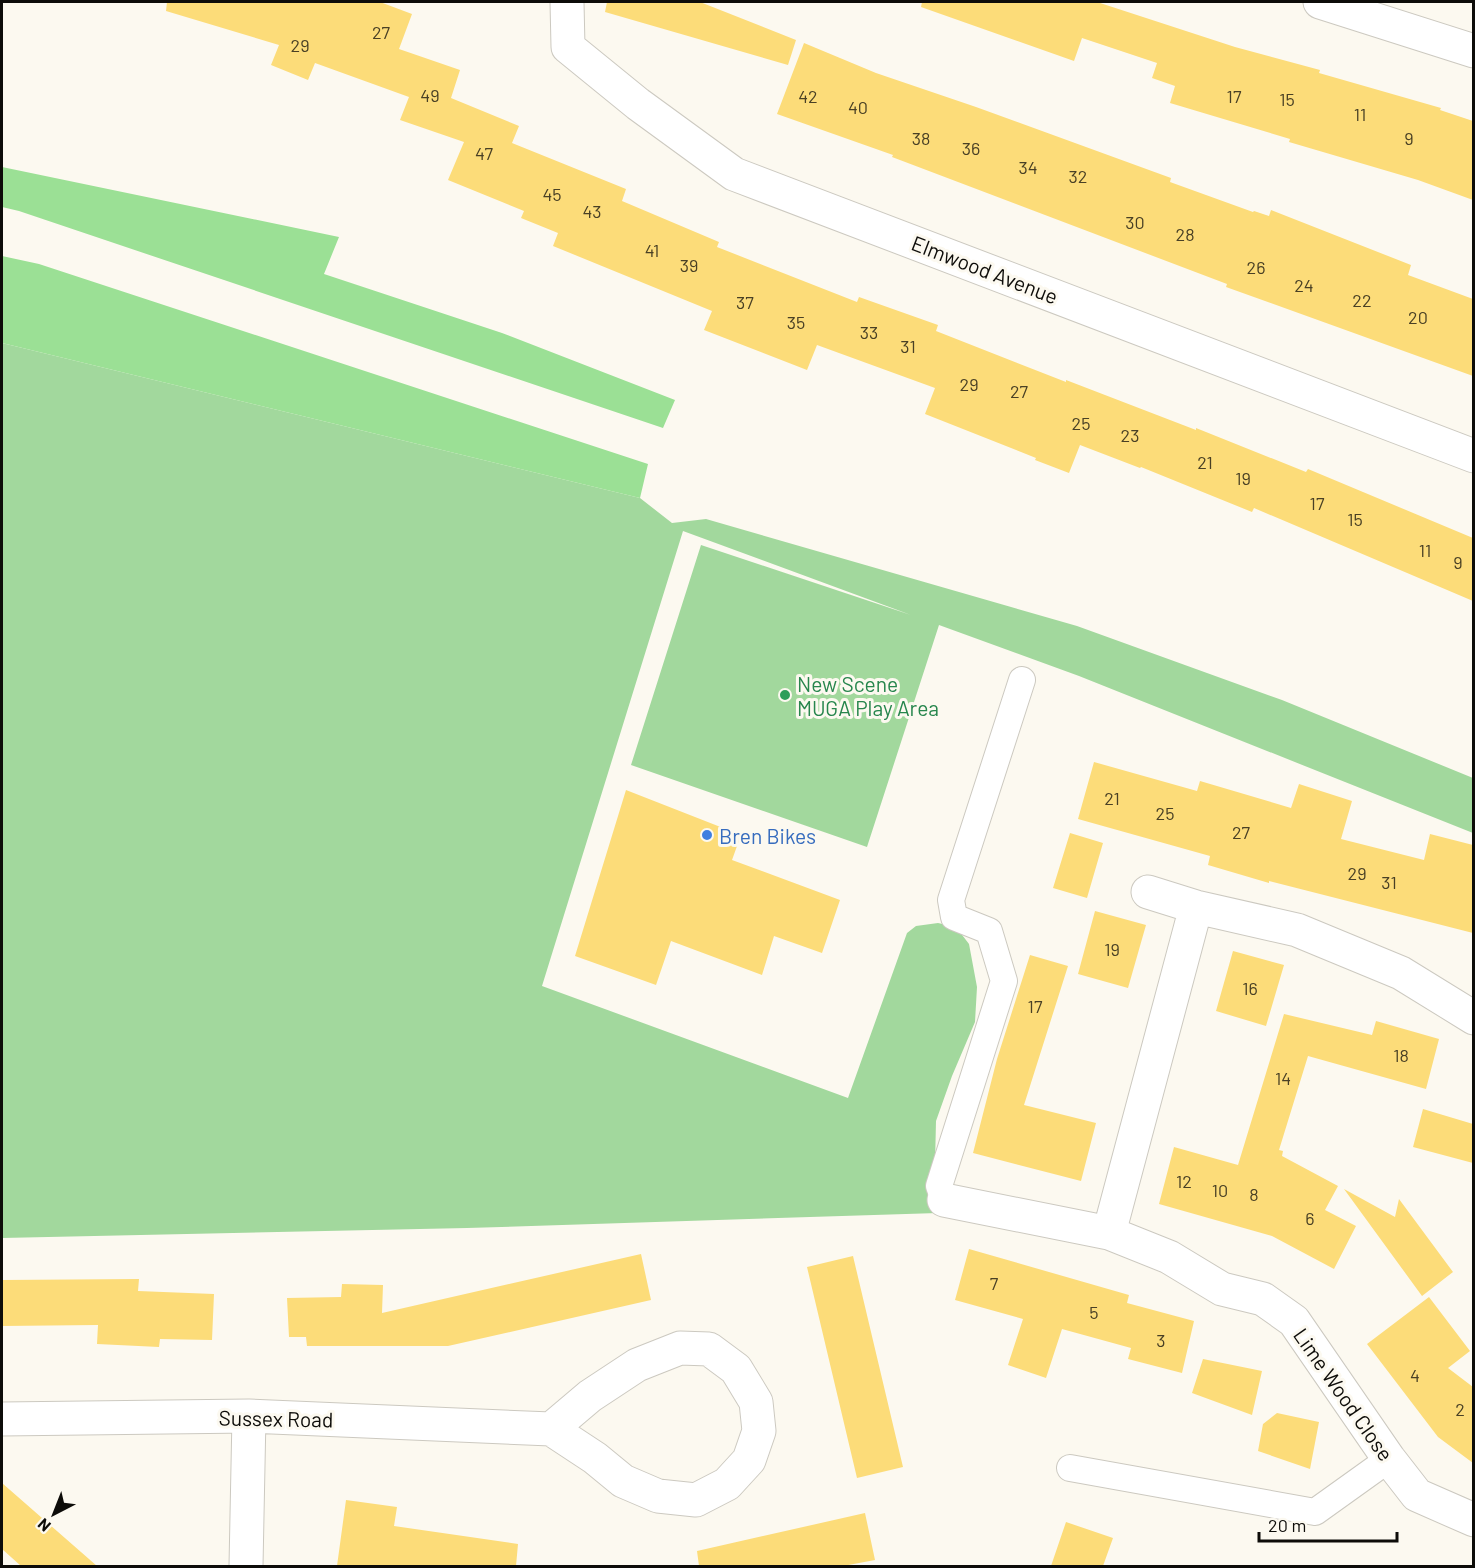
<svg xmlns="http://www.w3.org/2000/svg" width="1475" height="1568" viewBox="0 0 1475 1568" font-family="Barlow,sans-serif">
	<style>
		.green { fill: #a2d89d }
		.forest { fill: #9be095 }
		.building { fill: #fcdc79 }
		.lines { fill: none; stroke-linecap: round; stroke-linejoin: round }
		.service-casing { stroke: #ccc9c0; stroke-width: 28 }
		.minor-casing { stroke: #ccc9c0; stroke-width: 35 }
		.service { stroke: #fff; stroke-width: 26 }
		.minor { stroke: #fff; stroke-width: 33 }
		.leisure-dot { fill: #2e9e5b; stroke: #fcf9f0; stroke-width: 2 }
		.shop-dot { fill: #3f7fe0; stroke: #fcf9f0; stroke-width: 2 }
		.labels { text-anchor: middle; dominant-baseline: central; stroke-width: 6; stroke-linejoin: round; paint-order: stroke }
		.number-label { font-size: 18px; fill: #494025 }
		.street-label { font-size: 21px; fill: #0d0c09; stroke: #fcf9f0 }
		.leisure-label { font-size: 21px; fill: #27864d; stroke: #fcf9f0; text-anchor: start }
		.shop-label { font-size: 21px; fill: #366cbe; stroke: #fcf9f0; text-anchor: start }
	</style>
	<rect width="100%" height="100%" fill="#fcf9f0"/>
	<path class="green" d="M 2,343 L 640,498 L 672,523 L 706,519 L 1077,626 L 1282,700 L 1473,778 L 1473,833 L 1079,676 L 939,625 L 867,847 L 631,765 L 701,545 L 911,615 L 683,531 L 542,986 L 848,1098 L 907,933 L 916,926 L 938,923 L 956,927 L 969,944 L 977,987 L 975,1022 L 952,1076 L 936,1121 L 935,1164 L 938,1213 L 467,1228 L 2,1238 Z"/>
	<path class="forest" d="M 2,167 L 339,237 L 324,274 L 502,333 L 675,400 L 663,428 L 19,211 L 2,207 Z
		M 2,256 L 39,264 L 648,464 L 640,498 L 2,343 Z"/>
	<path class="building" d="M 167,2 L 380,2 L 412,14 L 399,49 L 460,70 L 451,98 L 519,126 L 512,143 L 626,189 L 622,201 L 719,242 L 717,247 L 857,302 L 859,297 L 938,325 L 936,331 L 1066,382 L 1066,380 L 1196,430 L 1196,428 L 1306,472 L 1308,469 L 1473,538 L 1473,601 L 1254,508 L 1252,512 L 1141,467 L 1140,468 L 1080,445 L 1069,473 L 1035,460 L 1036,458 L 925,414 L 935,388 L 817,345 L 807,370 L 704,330 L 712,311 L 553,246 L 558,233 L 521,218 L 524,211 L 448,180 L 464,142 L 400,120 L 409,97 L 315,63 L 308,80 L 271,65 L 279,45 L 166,11 Z
		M 607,2 L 700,2 L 796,40 L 788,65 L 605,12 Z
		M 922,2 L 1097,2 L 1235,47 L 1320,70 L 1319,73 L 1441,108 L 1440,110 L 1473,121 L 1473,200 L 1418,180 L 1289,142 L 1290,139 L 1170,103 L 1175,86 L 1152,78 L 1157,63 L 1082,38 L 1074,61 L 921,7 Z
		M 804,43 L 876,73 L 976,107 L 1171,178 L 1170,182 L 1253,212 L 1254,211 L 1269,216 L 1271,210 L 1411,265 L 1408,275 L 1473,299 L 1473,376 L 1226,287 L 1227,284 L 892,157 L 893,155 L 777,114 Z
		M 1094,762 L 1197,791 L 1200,781 L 1291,808 L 1299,784 L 1352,801 L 1341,839 L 1424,860 L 1430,834 L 1473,845 L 1473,933 L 1269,881 L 1269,883 L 1208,865 L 1210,856 L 1078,819 Z
		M 626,790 L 741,835 L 732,860 L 840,900 L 822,953 L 774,936 L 762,975 L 671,941 L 656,985 L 575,956 Z
		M 1070,833 L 1103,843 L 1087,898 L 1053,888 Z
		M 1095,911 L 1146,925 L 1128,988 L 1078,974 Z
		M 1233,951 L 1284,965 L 1266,1026 L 1216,1011 Z
		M 1030,955 L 1068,966 L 1024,1105 L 1096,1123 L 1081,1181 L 973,1153 L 997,1059 Z
		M 1284,1014 L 1372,1035 L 1376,1021 L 1439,1039 L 1426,1089 L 1308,1056 L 1279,1150 L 1283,1151 L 1282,1156 L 1338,1186 L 1325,1210 L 1356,1226 L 1334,1269 L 1272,1236 L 1159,1204 L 1174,1147 L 1238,1165 Z
		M 1423,1109 L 1473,1124 L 1473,1163 L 1413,1147 Z
		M 1344,1189 L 1395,1217 L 1399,1199 L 1453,1272 L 1422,1296 Z
		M 969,1249 L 1129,1295 L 1127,1303 L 1194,1321 L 1182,1373 L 1128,1359 L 1131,1348 L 1062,1329 L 1046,1378 L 1008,1365 L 1023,1319 L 955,1300 Z
		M 641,1254 L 651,1300 L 448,1346 L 307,1346 L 306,1337 L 289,1337 L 287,1298 L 341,1297 L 342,1284 L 383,1285 L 382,1313 Z
		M 853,1256 L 903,1467 L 857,1478 L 807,1267 Z
		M 139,1279 L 138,1291 L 214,1294 L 212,1340 L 160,1339 L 159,1347 L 97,1344 L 98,1325 L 2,1326 L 2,1280 Z
		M 1429,1297 L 1470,1351 L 1448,1368 L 1473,1387 L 1473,1463 L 1438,1437 L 1367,1344 Z
		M 1203,1359 L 1262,1371 L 1252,1415 L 1192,1393 Z
		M 1277,1413 L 1319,1422 L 1310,1469 L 1258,1451 L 1263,1424 Z
		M 2,1483 L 97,1566 L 21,1566 L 2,1549 Z
		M 346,1500 L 397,1507 L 394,1526 L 518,1544 L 516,1566 L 337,1566 Z
		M 865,1513 L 875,1560 L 843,1566 L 699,1566 L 697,1551 Z
		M 1066,1522 L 1113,1538 L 1103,1566 L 1051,1566 Z"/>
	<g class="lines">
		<g class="service-casing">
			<path id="service" d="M 944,1200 L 939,1186 L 1004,981 L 989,931 L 954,917 L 951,900 L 1022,680
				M 1070,1468 L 1315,1512 L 1389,1459"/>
		</g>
		<g class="minor-casing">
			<path id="minor" d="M 567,2 L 568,47 L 638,104 L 734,174 L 1474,456
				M 1320,2 L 1474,51
				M 1148,892 L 1196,907 L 1297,930 L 1401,973 L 1474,1018
				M 944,1200 L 1109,1233 L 1169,1257 L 1222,1289 L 1263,1299 L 1294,1321 L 1389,1459 L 1417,1495 L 1474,1520
				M 1109,1233 L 1196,907
				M 2,1419 L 249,1416 L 551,1429 L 595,1458 L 623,1481 L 658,1496 L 696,1500 L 727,1484 L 749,1460 L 759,1431 L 756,1402 L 736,1369 L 709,1349 L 680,1348 L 637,1365 L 590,1396 L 551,1429
				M 246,1566 L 249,1416"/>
		</g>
		<use href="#service" class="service"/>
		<use href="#minor" class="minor"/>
	</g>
	<circle class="leisure-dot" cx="785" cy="695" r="6"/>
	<circle class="shop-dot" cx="707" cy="835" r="6"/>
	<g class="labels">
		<g class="number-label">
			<text x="381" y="32">27</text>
			<text x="300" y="45">29</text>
			<text x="430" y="95">49</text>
			<text x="808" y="96">42</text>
			<text x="1234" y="96">17</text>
			<text x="1287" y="99">15</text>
			<text x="858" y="107">40</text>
			<text x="1360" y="114">11</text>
			<text x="921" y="138">38</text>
			<text x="1409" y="138">9</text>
			<text x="971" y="148">36</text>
			<text x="484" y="153">47</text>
			<text x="1028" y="167">34</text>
			<text x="1078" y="176">32</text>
			<text x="552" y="194">45</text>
			<text x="592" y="211">43</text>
			<text x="1135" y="222">30</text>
			<text x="1185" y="234">28</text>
			<text x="652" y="250">41</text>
			<text x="689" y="265">39</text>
			<text x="1256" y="267">26</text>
			<text x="1304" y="285">24</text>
			<text x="1362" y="300">22</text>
			<text x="745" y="302">37</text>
			<text x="1418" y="317">20</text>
			<text x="796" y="322">35</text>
			<text x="869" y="332">33</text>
			<text x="908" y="346">31</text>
			<text x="969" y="384">29</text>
			<text x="1019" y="391">27</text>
			<text x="1081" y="423">25</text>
			<text x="1130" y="435">23</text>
			<text x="1205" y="462">21</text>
			<text x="1243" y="478">19</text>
			<text x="1317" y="503">17</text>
			<text x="1355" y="519">15</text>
			<text x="1425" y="550">11</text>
			<text x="1458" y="562">9</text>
			<text x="1112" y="798">21</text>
			<text x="1165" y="813">25</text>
			<text x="1241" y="832">27</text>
			<text x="1357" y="873">29</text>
			<text x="1389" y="882">31</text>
			<text x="1112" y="949">19</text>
			<text x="1250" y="988">16</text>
			<text x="1035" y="1006">17</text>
			<text x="1401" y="1055">18</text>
			<text x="1283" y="1078">14</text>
			<text x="1184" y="1181">12</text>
			<text x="1220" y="1190">10</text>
			<text x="1254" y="1194">8</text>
			<text x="1310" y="1218">6</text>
			<text x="994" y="1283">7</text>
			<text x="1094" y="1312">5</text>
			<text x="1161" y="1340">3</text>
			<text x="1415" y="1375">4</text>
			<text x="1460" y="1409">2</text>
		</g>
		<g class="street-label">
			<text transform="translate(985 269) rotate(21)">Elmwood Avenue</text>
			<text transform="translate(1344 1394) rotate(55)">Lime Wood Close</text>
			<text transform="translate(276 1418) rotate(1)">Sussex Road</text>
		</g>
		<g class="leisure-label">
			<text x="797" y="683">New Scene<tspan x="797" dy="24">MUGA Play Area</tspan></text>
		</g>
		<g class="shop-label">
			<text x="719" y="835">Bren Bikes</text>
		</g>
	</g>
	<rect width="1475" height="1568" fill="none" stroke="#0d0c09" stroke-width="6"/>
	<g transform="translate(54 1514) rotate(222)" stroke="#fcf9f0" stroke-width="4.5" paint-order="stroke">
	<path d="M0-4.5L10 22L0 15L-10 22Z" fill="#0d0c09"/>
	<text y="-9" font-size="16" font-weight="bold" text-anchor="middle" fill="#0d0c09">N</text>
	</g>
	<path d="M1259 1532v9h138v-9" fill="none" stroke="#0d0c09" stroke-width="3"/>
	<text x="1268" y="1532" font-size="18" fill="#0d0c09" stroke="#fcf9f0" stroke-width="4.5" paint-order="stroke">20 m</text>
</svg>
